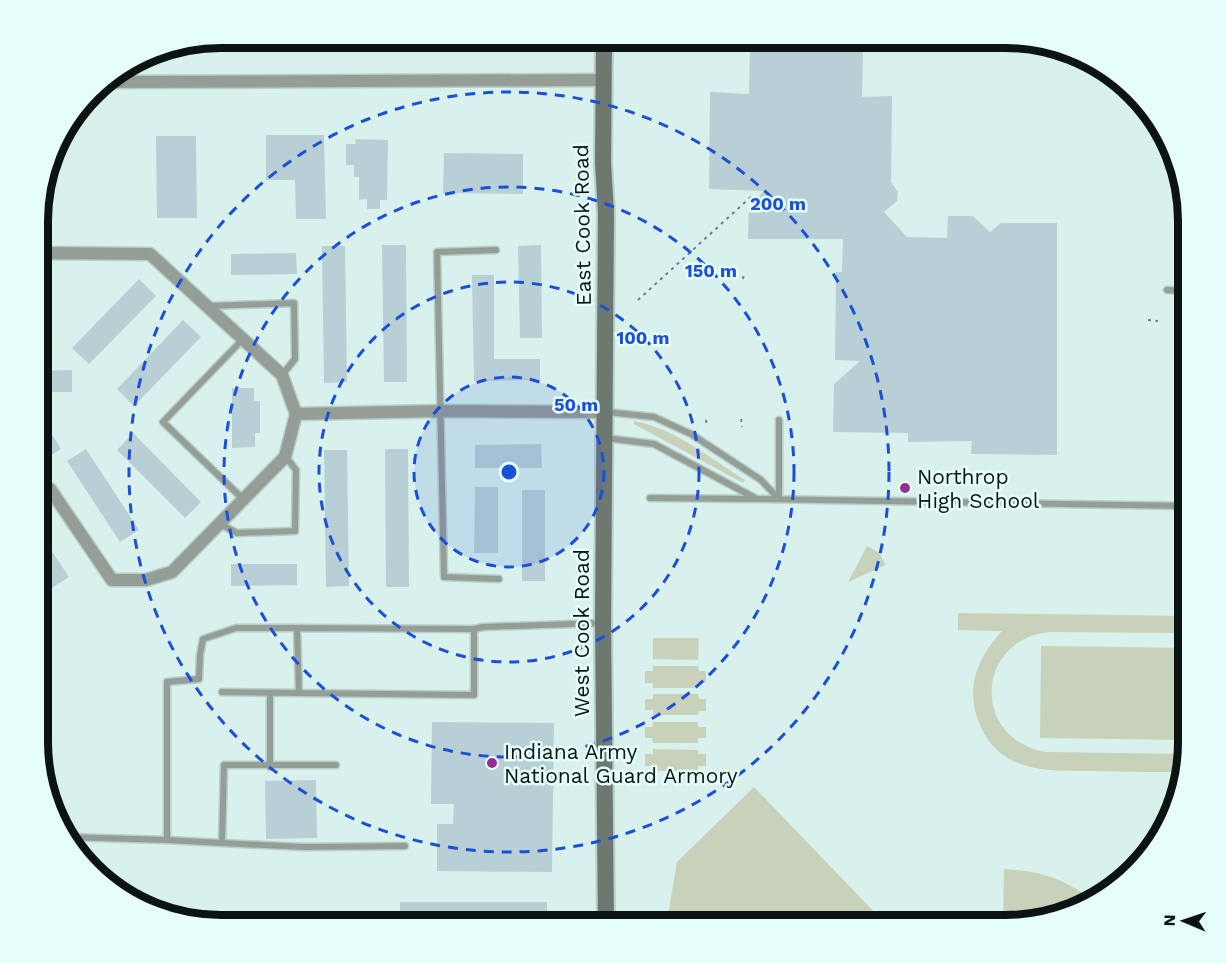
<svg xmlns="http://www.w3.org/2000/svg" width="1226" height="963" viewBox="0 0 1226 963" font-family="'Work Sans',sans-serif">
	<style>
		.green { fill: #c8d2ba }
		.building { fill: #b8d0d5 }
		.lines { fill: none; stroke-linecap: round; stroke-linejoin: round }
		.service-casing { stroke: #b7cec9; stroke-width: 9 }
		.minor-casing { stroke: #b7cec9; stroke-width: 15 }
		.secondary-casing { stroke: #b7cec9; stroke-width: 20 }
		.path { stroke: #6f7f7c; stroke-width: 2; stroke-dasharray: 3 4.5; stroke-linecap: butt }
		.service { stroke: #959d97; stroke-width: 6 }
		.minor { stroke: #959d97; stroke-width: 12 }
		.secondary { stroke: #6d7870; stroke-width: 16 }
		.ring { fill: none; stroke: #1d4ed8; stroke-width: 3; stroke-dasharray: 10 8 }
		.poi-dot { fill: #942f95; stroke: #e5fefa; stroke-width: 2 }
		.labels { text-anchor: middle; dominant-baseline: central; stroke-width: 5; stroke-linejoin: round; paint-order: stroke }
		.street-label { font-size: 21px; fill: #0c1413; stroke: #e5fefa }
		.poi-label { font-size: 21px; fill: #0c1413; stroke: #e5fefa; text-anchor: start }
		.rim { fill: none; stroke: #0c1413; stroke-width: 8 }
		.centre { fill: #1d4ed8; stroke: #e5fefa; stroke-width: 3 }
		.ring-label { font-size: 18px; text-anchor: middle; font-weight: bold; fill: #1d4ed8; stroke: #e5fefa; stroke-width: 5; stroke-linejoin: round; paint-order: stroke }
	</style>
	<rect width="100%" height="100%" fill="#d8f1ec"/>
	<path class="green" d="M 634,421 C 674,428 710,458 745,480 L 743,483 L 634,424 Z
		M 867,546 L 879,553 L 886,565 L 848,582 Z
		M 958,613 L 1188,616 L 1188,633 L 1051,632 C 974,638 971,741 1047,752 L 1188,754 L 1184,772 C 1155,772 1126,772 1097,771 C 1043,771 992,774 975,710 C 968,679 982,653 1002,631 L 958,630 Z
		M 653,638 L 699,638 L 698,660 L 653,659 Z
		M 1041,646 L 1188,648 L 1188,740 L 1040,738 Z
		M 653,666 L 698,666 L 699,671 L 706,671 L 706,683 L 699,683 L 698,688 L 653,688 L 653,683 L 645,683 L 645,671 L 653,671 Z
		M 653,694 L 698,694 L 699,699 L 706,699 L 706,711 L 699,711 L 698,715 L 653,715 L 653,710 L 645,710 L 645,699 L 653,699 Z
		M 653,722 L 698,722 L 698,727 L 706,727 L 706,738 L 698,738 L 698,743 L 653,743 L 652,738 L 645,738 L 645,727 L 653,727 Z
		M 653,749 L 698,750 L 698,754 L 706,754 L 706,766 L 698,766 L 698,771 L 653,771 L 653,766 L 645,766 L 645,754 L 653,754 Z
		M 754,787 L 880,918 L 872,925 L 669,925 L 668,915 L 677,862 Z
		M 1004,869 C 1045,872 1058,877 1092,899 L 1075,911 L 1003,925 Z"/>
	<path class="building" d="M 750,47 L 863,49 L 862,97 L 892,96 L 891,182 L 898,192 L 897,201 L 884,212 L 907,237 L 947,238 L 948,216 L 973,216 L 990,232 L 1001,223 L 1057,223 L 1057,455 L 971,454 L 972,441 L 908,442 L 908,433 L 833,432 L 834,384 L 860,361 L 835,360 L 836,272 L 842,272 L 843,239 L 748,239 L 749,207 L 764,191 L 709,189 L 710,92 L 749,94 Z
		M 266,135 L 324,135 L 326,219 L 296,219 L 295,180 L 266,180 Z
		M 156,136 L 196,136 L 197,218 L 157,218 Z
		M 355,139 L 388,140 L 387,200 L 380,200 L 380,209 L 367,209 L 367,199 L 359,200 L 359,177 L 354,177 L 354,165 L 346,165 L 346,144 L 356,144 Z
		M 444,153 L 523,154 L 523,194 L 443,193 Z
		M 382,245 L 406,245 L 407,382 L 384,382 Z
		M 541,245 L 542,338 L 520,338 L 518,246 Z
		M 322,246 L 345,246 L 347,382 L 324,383 Z
		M 296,253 L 297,274 L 231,275 L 231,254 Z
		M 472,275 L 494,275 L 494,359 L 540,359 L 540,380 L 474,381 Z
		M 139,279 L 156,296 L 89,364 L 72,348 Z
		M 183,320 L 201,337 L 134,406 L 117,389 Z
		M 72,370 L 72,392 L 39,392 L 39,371 Z
		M 232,388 L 254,388 L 254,401 L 260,401 L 260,433 L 255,433 L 255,447 L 232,448 Z
		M 49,430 L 61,449 L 39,463 L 39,437 Z
		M 133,433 L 201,502 L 185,518 L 117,450 Z
		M 541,444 L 542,468 L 475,468 L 475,445 Z
		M 86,449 L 139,530 L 120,542 L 67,461 Z
		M 385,449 L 408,449 L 409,587 L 386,587 Z
		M 324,450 L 347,450 L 349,586 L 326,587 Z
		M 475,487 L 498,487 L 498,553 L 474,553 Z
		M 522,490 L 545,490 L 545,581 L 522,581 Z
		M 38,530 L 69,577 L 50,589 L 38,571 Z
		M 231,564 L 297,564 L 297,585 L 231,586 Z
		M 432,722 L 554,723 L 552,872 L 437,871 L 437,824 L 453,824 L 454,804 L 431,804 Z
		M 316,780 L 317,838 L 266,839 L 265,781 Z
		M 400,902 L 547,902 L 547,925 L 400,925 Z
		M 146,906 L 181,906 L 181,918 L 151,911 L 146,908 Z"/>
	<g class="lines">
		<g class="service-casing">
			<path id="service" d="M 496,250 L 437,252 L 444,577 L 499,579
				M 1167,290 L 1188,291
				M 210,306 L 294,303 L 295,359 L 282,375
				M 607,412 L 654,417 L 691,434 L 761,480 L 779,499
				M 779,420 L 779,498
				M 605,438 L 654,444 L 757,499 L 1188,506
				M 650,498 L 754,499
				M 243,499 L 163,422 L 243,339
				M 220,524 L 237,533 L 295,531 L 296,470 L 286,457
				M 222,692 L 474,695 L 474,629
				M 270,693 L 270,767
				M 299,693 L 297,628 L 474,629 L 483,627 L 602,623
				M 336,765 L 224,765 L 222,843 L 304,847 L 405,846
				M 67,837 L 167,840 L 167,682 L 199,679 L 200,655 L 203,639 L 236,628 L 297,628
				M 167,840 L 222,843"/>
		</g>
		<g class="minor-casing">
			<path id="minor" d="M 101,82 L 604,80
				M 39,265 L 49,253 L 150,254 L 282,375 L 296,414 L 285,457 L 172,572 L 146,580 L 112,580 L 50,489
				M 296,414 L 440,411 L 605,412"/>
		</g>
		<g class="secondary-casing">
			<path id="secondary" d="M 604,38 L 603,163 L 606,213 L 603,623 L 606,925"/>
		</g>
		<path class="path" d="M 703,271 L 705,278
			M 743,279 L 744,272
			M 638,300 L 754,194
			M 1148,320 L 1158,321
			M 1175,321 L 1188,321
			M 741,419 L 742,427
			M 706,420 L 707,427"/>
		<use href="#service" class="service"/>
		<use href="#minor" class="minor"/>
		<use href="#secondary" class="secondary"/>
	</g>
	<circle cx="509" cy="472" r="95" fill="#1d4ed8" fill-opacity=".12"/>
	<g class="ring">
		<circle cx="509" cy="472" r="95"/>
		<circle cx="509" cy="472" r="190"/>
		<circle cx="509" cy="472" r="285"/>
		<circle cx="509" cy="472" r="380"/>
	</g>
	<g class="poi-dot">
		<circle cx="905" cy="488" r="6"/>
		<circle cx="492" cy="763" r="6"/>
	</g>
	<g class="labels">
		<g class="street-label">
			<text transform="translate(582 225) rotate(-91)">East Cook Road</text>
			<text transform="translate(581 633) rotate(-90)">West Cook Road</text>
		</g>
		<g class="poi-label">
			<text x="917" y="476">Northrop<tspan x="917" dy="24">High School</tspan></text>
			<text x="504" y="751">Indiana Army<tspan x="504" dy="24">National Guard Armory</tspan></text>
		</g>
	</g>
	<path d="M0 0H1226V963H0ZM221 48H1005A173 173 0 0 1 1178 221V742A173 173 0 0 1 1005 915H221A173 173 0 0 1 48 742V221A173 173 0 0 1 221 48Z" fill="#e5fefa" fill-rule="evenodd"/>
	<path class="rim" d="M221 48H1005A173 173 0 0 1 1178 221V742A173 173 0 0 1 1005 915H221A173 173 0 0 1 48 742V221A173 173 0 0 1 221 48Z"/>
	<circle cx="509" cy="472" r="9" class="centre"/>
	<g class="ring-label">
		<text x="778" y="210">200 m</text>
		<text x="711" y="277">150 m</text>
		<text x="643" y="344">100 m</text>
		<text x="576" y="411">50 m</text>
	</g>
	<g transform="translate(1184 921) rotate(272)" stroke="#e5fefa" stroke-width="4.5" paint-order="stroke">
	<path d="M0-4.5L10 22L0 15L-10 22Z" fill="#0c1413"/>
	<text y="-9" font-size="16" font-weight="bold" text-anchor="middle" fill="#0c1413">N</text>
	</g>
</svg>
